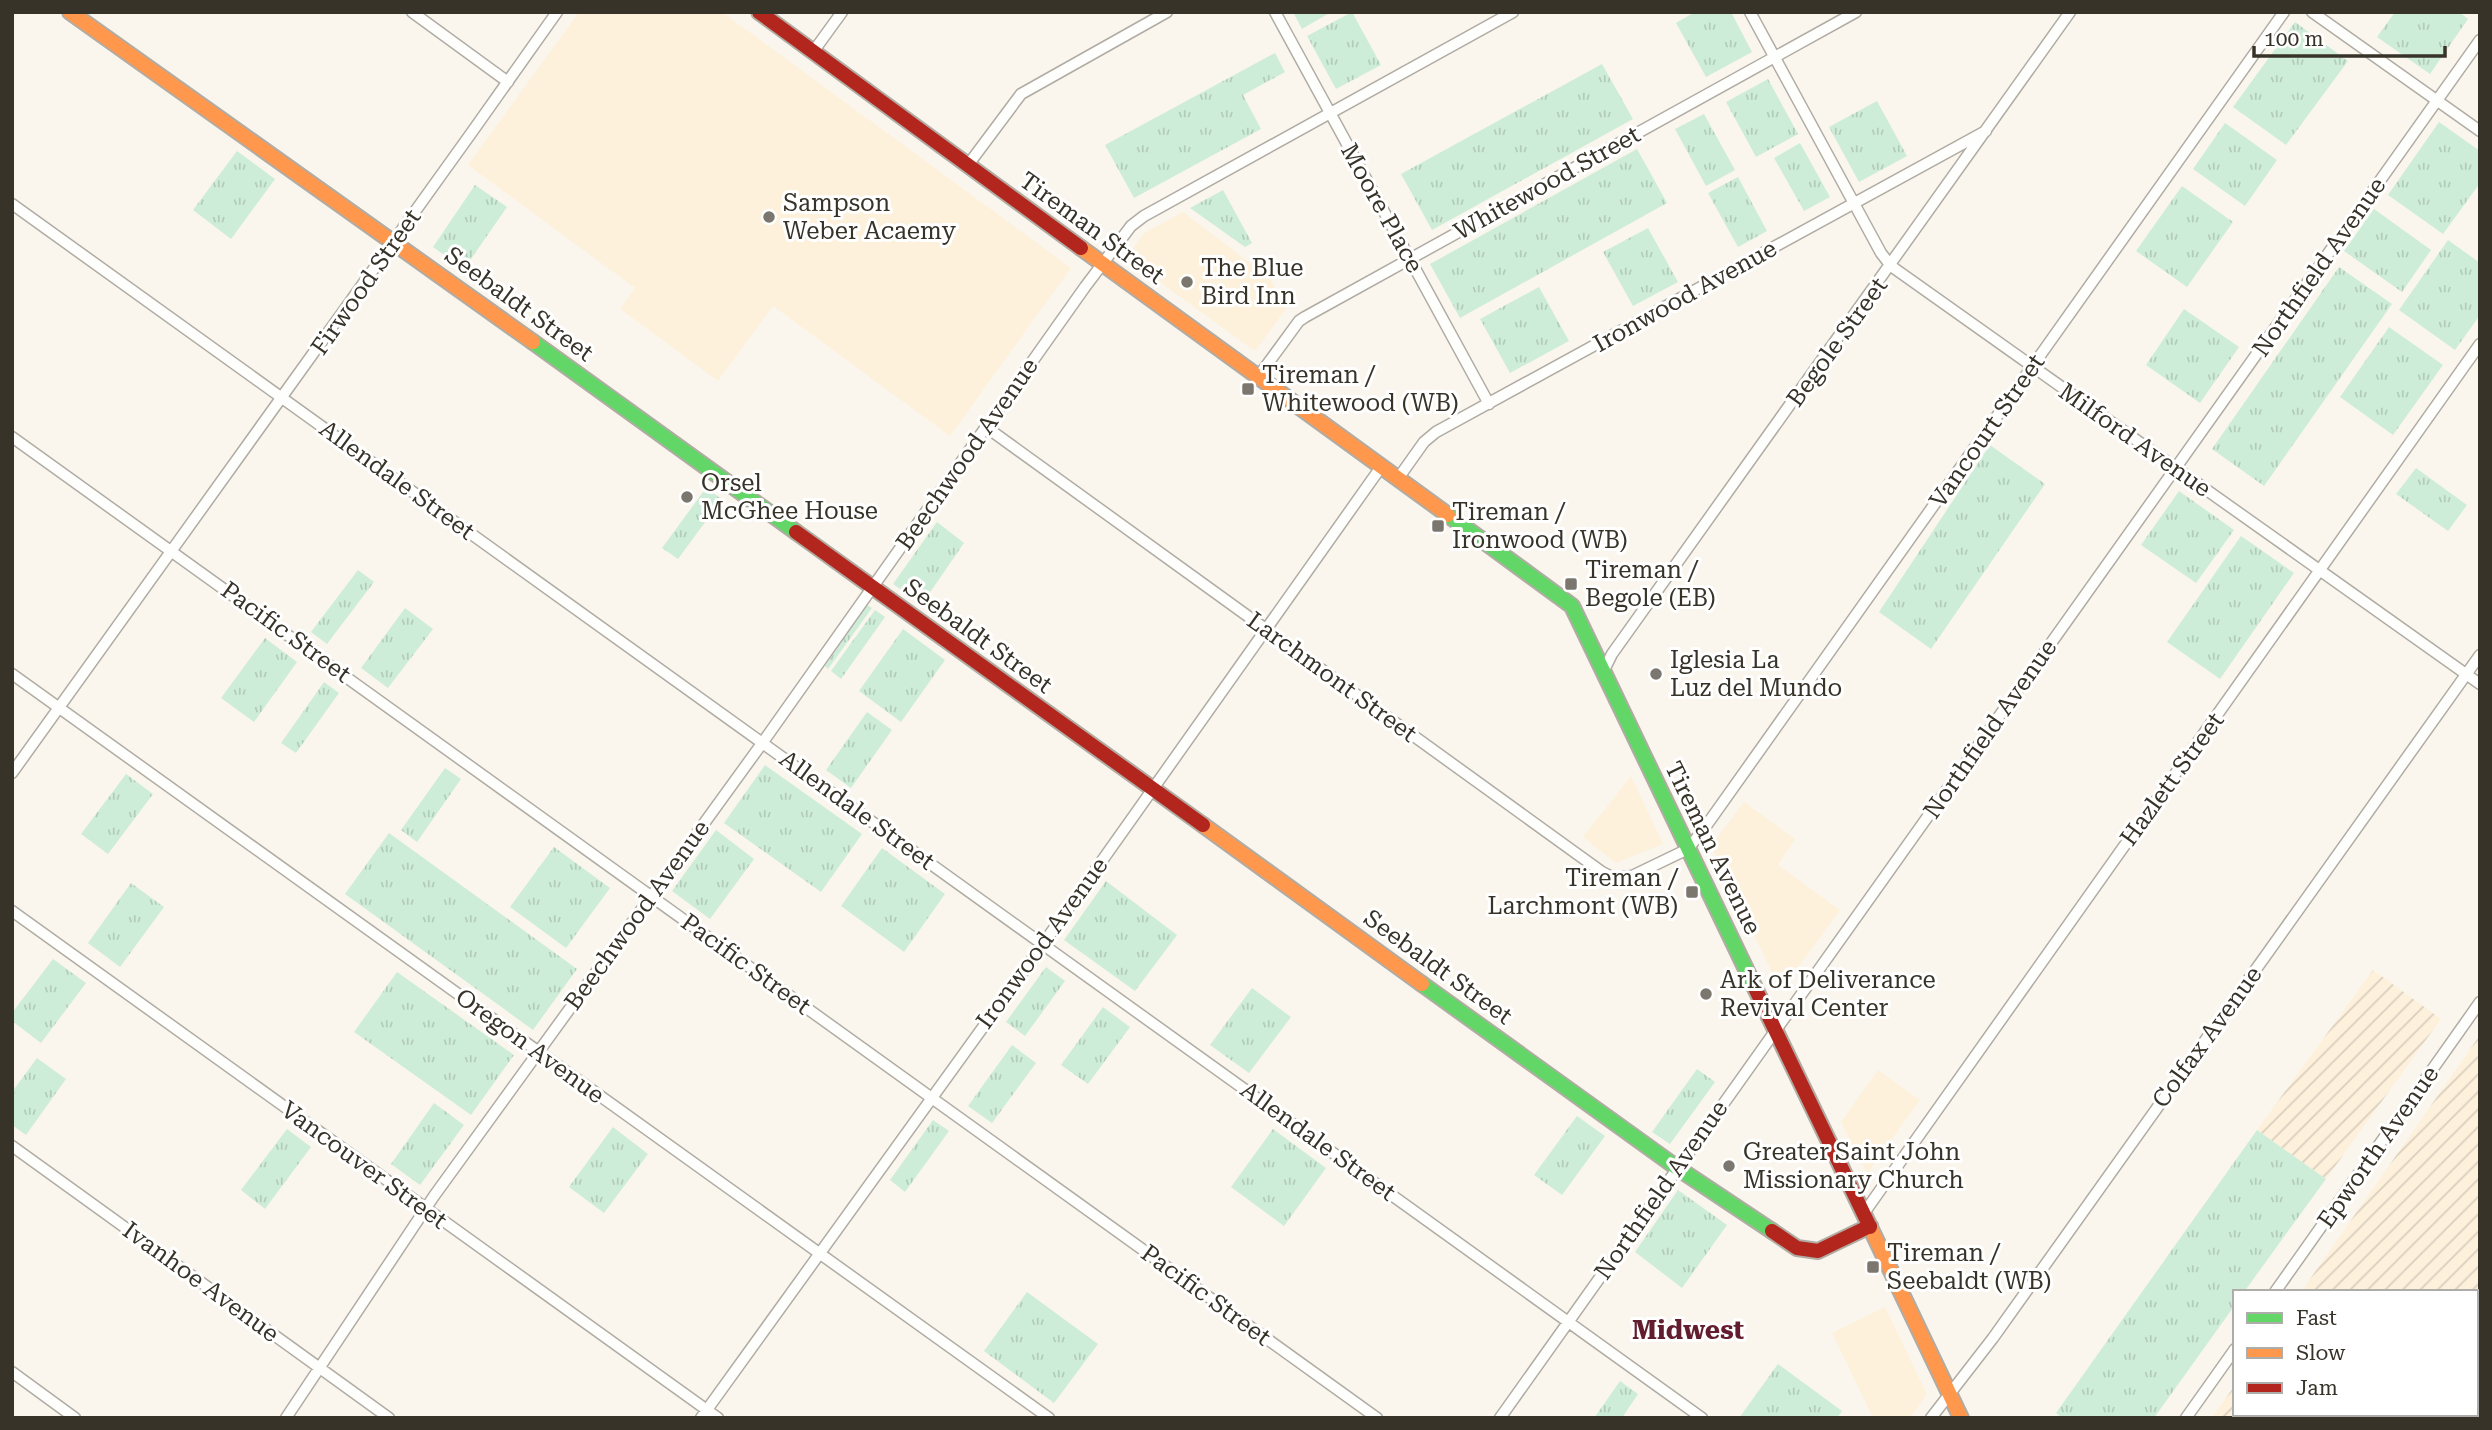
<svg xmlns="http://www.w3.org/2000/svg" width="2492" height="1430" viewBox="0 0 2492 1430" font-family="'Roboto Serif',serif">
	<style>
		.built { fill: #fdf1dc }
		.industrial { fill: url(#industrial-furrows) }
		.grass { fill: url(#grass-tufts) }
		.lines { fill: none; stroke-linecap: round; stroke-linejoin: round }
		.street-casing { stroke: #b0aca4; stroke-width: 13 }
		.fast-casing { stroke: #b0aca4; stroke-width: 18 }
		.slow-casing { stroke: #b0aca4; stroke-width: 18 }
		.jam-casing { stroke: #b0aca4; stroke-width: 18 }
		.street { stroke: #fefefc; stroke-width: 10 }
		.fast { stroke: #63d668; stroke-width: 14 }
		.slow { stroke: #ff974d; stroke-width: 14 }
		.jam { stroke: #b3261e; stroke-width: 14 }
		.poi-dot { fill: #7c776e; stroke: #fff; stroke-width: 2.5 }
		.labels { text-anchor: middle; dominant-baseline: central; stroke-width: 6; stroke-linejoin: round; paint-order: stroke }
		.street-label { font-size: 24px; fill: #383329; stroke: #fff }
		.poi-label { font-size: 24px; fill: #383329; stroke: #fff; text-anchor: start }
		.neighbourhood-label { font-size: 26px; font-weight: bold; fill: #621d2e; stroke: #fff }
	</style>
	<defs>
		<pattern id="industrial-furrows" width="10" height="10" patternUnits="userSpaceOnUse" patternTransform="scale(1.75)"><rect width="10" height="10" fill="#fdf1dc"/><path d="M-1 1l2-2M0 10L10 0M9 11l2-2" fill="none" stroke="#dacfbd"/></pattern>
		<pattern id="grass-tufts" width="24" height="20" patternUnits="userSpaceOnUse" patternTransform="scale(1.75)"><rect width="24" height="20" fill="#ceedd8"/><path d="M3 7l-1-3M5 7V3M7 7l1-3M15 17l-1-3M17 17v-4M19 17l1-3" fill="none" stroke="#b2ccb9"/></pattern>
	</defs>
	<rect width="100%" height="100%" fill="#faf6ed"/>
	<path class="built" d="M 579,12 L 722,12 L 1071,268 L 950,436 L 773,306 L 718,381 L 620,309 L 635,288 L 468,165 Z
		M 1183,212 L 1270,278 L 1286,309 L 1255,351 L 1126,258 L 1144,233 Z
		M 1631,776 L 1663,844 L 1616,863 L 1583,837 Z
		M 1744,802 L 1795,839 L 1778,865 L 1840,910 L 1781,991 L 1711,846 Z
		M 1878,1070 L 1920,1100 L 1867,1174 L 1841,1122 Z
		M 1885,1307 L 1927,1394 L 1910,1418 L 1873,1418 L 1832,1333 Z"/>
	<path class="industrial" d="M 2373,970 L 2441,1019 L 2326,1179 L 2257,1130 Z
		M 2480,1035 L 2480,1418 L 2212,1418 L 2235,1385 L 2235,1414 L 2476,1414 L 2476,1292 L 2301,1292 Z"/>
	<path class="grass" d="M 1293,12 L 1331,12 L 1302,29 Z
		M 1352,12 L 1381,65 L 1336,89 L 1307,36 Z
		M 1695,12 L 1731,12 L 1752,52 L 1706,77 L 1676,23 Z
		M 2395,12 L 2459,12 L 2468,19 L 2430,74 L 2377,37 Z
		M 2295,22 L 2348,61 L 2286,145 L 2233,107 Z
		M 1275,53 L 1285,72 L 1243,95 L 1261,129 L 1134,198 L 1105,145 Z
		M 1602,64 L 1633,119 L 1432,230 L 1401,174 Z
		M 1768,79 L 1798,134 L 1756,157 L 1726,102 Z
		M 1877,101 L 1907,156 L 1859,182 L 1829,127 Z
		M 1704,114 L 1735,170 L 1706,186 L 1675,129 Z
		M 2439,122 L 2480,151 L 2480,183 L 2443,234 L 2388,195 Z
		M 2225,123 L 2277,160 L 2245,206 L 2193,169 Z
		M 1800,143 L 1830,197 L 1804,211 L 1774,158 Z
		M 1637,149 L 1667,203 L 1460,318 L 1430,264 Z
		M 237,151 L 275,179 L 231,239 L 193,210 Z
		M 1738,177 L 1767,231 L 1738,247 L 1708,193 Z
		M 475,185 L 507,207 L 464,269 L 433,247 Z
		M 2182,186 L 2233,222 L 2187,287 L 2136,251 Z
		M 1223,190 L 1252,243 L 1245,247 L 1190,208 Z
		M 2374,209 L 2431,250 L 2402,292 L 2344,251 Z
		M 1648,228 L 1678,282 L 1633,306 L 1603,252 Z
		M 2448,240 L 2480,263 L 2480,315 L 2455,350 L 2399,310 Z
		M 2339,267 L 2392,304 L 2264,486 L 2212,449 Z
		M 1539,287 L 1569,341 L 1510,373 L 1480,319 Z
		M 2184,309 L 2239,347 L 2200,403 L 2146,365 Z
		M 2389,327 L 2443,365 L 2393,435 L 2340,397 Z
		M 1990,445 L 2045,484 L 1931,649 L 1879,612 Z
		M 2416,468 L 2467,505 L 2448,531 L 2396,494 Z
		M 706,488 L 722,499 L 678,559 L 662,548 Z
		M 2179,491 L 2234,530 L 2196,583 L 2141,545 Z
		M 937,522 L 964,543 L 922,604 L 893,584 Z
		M 2241,536 L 2294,573 L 2220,679 L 2167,642 Z
		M 358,570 L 374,582 L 327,644 L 311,632 Z
		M 867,605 L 872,608 L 828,669 L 825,666 Z
		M 405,608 L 433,629 L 388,688 L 361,668 Z
		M 875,610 L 885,617 L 841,679 L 831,671 Z
		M 903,629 L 945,660 L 901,722 L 859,691 Z
		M 265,638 L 297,662 L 254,722 L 221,698 Z
		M 324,682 L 339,693 L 296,753 L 281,743 Z
		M 867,712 L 892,730 L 851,788 L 826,770 Z
		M 765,765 L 862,834 L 821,892 L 724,823 Z
		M 445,768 L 461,779 L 417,842 L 401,830 Z
		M 126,774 L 153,794 L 108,854 L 81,834 Z
		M 716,830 L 754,859 L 710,919 L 672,891 Z
		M 389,833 L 577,969 L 533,1030 L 345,894 Z
		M 554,847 L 610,888 L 566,948 L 510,907 Z
		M 882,848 L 945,894 L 904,952 L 841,906 Z
		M 1106,881 L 1177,935 L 1135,991 L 1064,940 Z
		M 131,883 L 164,907 L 120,967 L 88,943 Z
		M 53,959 L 86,983 L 41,1043 L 12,1021 L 12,1013 Z
		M 1046,967 L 1065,981 L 1025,1036 L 1006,1022 Z
		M 397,972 L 514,1055 L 471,1115 L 354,1032 Z
		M 1252,988 L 1291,1017 L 1249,1073 L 1210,1045 Z
		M 1103,1007 L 1130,1027 L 1088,1084 L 1061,1065 Z
		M 1012,1045 L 1036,1063 L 992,1123 L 968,1106 Z
		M 37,1058 L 66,1079 L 26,1135 L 12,1125 L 12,1092 Z
		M 1697,1069 L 1715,1082 L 1670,1144 L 1652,1132 Z
		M 434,1103 L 464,1125 L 420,1185 L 391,1164 Z
		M 1577,1116 L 1605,1136 L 1562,1195 L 1534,1175 Z
		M 933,1120 L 949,1131 L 905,1192 L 890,1180 Z
		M 613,1127 L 648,1154 L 604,1213 L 569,1187 Z
		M 287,1129 L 311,1147 L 265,1209 L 241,1190 Z
		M 1273,1129 L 1326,1168 L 1284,1226 L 1231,1187 Z
		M 2257,1130 L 2326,1179 L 2244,1292 L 2235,1292 L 2235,1305 L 2154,1418 L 2062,1418 L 2056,1413 Z
		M 1678,1190 L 1727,1225 L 1682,1288 L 1635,1252 Z
		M 1027,1292 L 1098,1344 L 1054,1403 L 984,1351 Z
		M 1778,1364 L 1842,1411 L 1837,1418 L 1739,1418 Z
		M 1620,1381 L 1638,1394 L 1622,1418 L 1594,1418 Z"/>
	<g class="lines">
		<g class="street-casing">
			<path id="street" d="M 412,12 L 508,82
				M 1275,12 L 1489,404
				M 1750,12 L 1881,253 L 1891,266 L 2480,684
				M 2312,12 L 2480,131
				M 813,52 L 842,12
				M 968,165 L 1021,94 L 1167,12
				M 12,204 L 1702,1418
				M 1258,377 L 1299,321 L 1305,317 L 1856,12
				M 986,427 L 1602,872 L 1614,878 L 1632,876 L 1688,849 L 1706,826 L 2284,12
				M 12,437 L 1377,1418
				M 1397,480 L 1424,442 L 1436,432 L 1986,131
				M 1603,672 L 1612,654 L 2070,12
				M 12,674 L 1049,1418
				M 12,773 C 194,520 377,267 557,12
				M 12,911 L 718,1418
				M 12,1146 L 389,1418
				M 1864,1213 L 2480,344
				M 2275,1292 L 2480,1002
				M 12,1372 L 75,1418
				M 286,1418 L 434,1196 L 763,742 L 1085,287 L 1131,226 L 1144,216 L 1513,12
				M 701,1418 L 1043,944 L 1381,467
				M 1500,1418 L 2480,40
				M 1931,1418 L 1993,1338 L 2480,655
				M 2186,1418 L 2235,1349"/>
		</g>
		<g class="fast-casing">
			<path id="fast" d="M 533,342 L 796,532
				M 1448,515 L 1572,606 L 1755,988
				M 1422,984 L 1676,1167 L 1772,1231"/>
		</g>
		<g class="slow-casing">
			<path id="slow" d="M 70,12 L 533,342
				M 1081,248 L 1448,515
				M 1203,825 L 1422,984
				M 1870,1227 L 1961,1418"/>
		</g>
		<g class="jam-casing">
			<path id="jam" d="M 759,12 L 1081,248
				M 796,532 L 1203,825
				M 1755,988 L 1870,1227
				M 1772,1231 L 1797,1248 L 1818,1251 L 1870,1226"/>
		</g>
		<use href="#street" class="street"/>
		<use href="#fast" class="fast"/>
		<use href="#slow" class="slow"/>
		<use href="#jam" class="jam"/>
	</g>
	<g class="poi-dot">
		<circle cx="769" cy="217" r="7"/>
		<circle cx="1187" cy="282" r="7"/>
		<rect x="1241" y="382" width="14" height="14" rx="3.5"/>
		<circle cx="687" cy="497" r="7"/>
		<rect x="1431" y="519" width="14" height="14" rx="3.5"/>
		<rect x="1564" y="577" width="14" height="14" rx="3.5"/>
		<circle cx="1656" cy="674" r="7"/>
		<rect x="1685" y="885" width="14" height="14" rx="3.5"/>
		<circle cx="1706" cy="994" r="7"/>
		<circle cx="1729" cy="1166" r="7"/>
		<rect x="1866" y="1260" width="14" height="14" rx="3.5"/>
	</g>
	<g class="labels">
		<g class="street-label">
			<text transform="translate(1547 183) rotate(-29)">Whitewood Street</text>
			<text transform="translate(1382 208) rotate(61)">Moore Place</text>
			<text transform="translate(1092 228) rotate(36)">Tireman Street</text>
			<text transform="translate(2319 267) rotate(-55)">Northfield Avenue</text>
			<text transform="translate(366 282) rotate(-55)">Firwood Street</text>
			<text transform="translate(1685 296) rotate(-29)">Ironwood Avenue</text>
			<text transform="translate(519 304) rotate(36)">Seebaldt Street</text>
			<text transform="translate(1837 342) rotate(-54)">Begole Street</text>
			<text transform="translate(1987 431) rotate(-55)">Vancourt Street</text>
			<text transform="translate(2135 440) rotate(35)">Milford Avenue</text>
			<text transform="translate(967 454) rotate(-55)">Beechwood Avenue</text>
			<text transform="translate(397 480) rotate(36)">Allendale Street</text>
			<text transform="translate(286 632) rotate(36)">Pacific Street</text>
			<text transform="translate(978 636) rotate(36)">Seebaldt Street</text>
			<text transform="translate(1332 677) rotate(36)">Larchmont Street</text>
			<text transform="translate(1990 729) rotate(-55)">Northfield Avenue</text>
			<text transform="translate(2172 779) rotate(-54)">Hazlett Street</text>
			<text transform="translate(857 810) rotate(36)">Allendale Street</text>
			<text transform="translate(1713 848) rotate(64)">Tireman Avenue</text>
			<text transform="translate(637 915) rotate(-54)">Beechwood Avenue</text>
			<text transform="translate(1042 943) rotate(-54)">Ironwood Avenue</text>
			<text transform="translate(746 964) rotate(36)">Pacific Street</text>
			<text transform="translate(1438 967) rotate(36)">Seebaldt Street</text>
			<text transform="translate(2207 1037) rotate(-54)">Colfax Avenue</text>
			<text transform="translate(530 1046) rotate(36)">Oregon Avenue</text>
			<text transform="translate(1318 1141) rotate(36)">Allendale Street</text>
			<text transform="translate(2378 1147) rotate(-55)">Epworth Avenue</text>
			<text transform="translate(364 1165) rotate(36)">Vancouver Street</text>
			<text transform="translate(1661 1190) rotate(-55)">Northfield Avenue</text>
			<text transform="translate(201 1282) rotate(36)">Ivanhoe Avenue</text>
			<text transform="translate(1206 1295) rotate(36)">Pacific Street</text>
		</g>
		<g class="poi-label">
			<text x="783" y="203">Sampson<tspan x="783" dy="28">Weber Acaemy</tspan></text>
			<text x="1201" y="268">The Blue<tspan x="1201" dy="28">Bird Inn</tspan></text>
			<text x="1262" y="375">Tireman /<tspan x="1262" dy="28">Whitewood (WB)</tspan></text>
			<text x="701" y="483">Orsel<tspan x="701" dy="28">McGhee House</tspan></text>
			<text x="1452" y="512">Tireman /<tspan x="1452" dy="28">Ironwood (WB)</tspan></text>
			<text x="1585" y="570">Tireman /<tspan x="1585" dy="28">Begole (EB)</tspan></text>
			<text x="1670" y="660">Iglesia La<tspan x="1670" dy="28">Luz del Mundo</tspan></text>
			<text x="1678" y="878" text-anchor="end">Tireman /<tspan x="1678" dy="28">Larchmont (WB)</tspan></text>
			<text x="1720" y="980">Ark of Deliverance<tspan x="1720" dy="28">Revival Center</tspan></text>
			<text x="1743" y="1152">Greater Saint John<tspan x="1743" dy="28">Missionary Church</tspan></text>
			<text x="1887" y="1253">Tireman /<tspan x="1887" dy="28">Seebaldt (WB)</tspan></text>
		</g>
		<g class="neighbourhood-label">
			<text x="1688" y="1330">Midwest</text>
		</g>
	</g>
	<rect width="2492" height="1430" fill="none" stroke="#383329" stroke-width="28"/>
	<rect x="2233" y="1290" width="245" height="126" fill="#ffffff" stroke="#afada9" stroke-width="2"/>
	<rect x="2247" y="1313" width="35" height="10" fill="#63d668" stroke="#afada9" stroke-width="2"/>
	<text x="2296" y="1325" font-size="21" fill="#383329">Fast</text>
	<rect x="2247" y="1348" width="35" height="10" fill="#ff974d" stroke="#afada9" stroke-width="2"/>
	<text x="2296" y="1360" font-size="21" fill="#383329">Slow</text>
	<rect x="2247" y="1383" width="35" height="10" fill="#b3261e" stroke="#afada9" stroke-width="2"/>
	<text x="2296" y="1395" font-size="21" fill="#383329">Jam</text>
	<path d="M2254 46v10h191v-10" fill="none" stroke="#383329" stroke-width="3.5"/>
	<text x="2264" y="46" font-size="21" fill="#383329" stroke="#ffffff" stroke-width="5" paint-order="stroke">100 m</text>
</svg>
